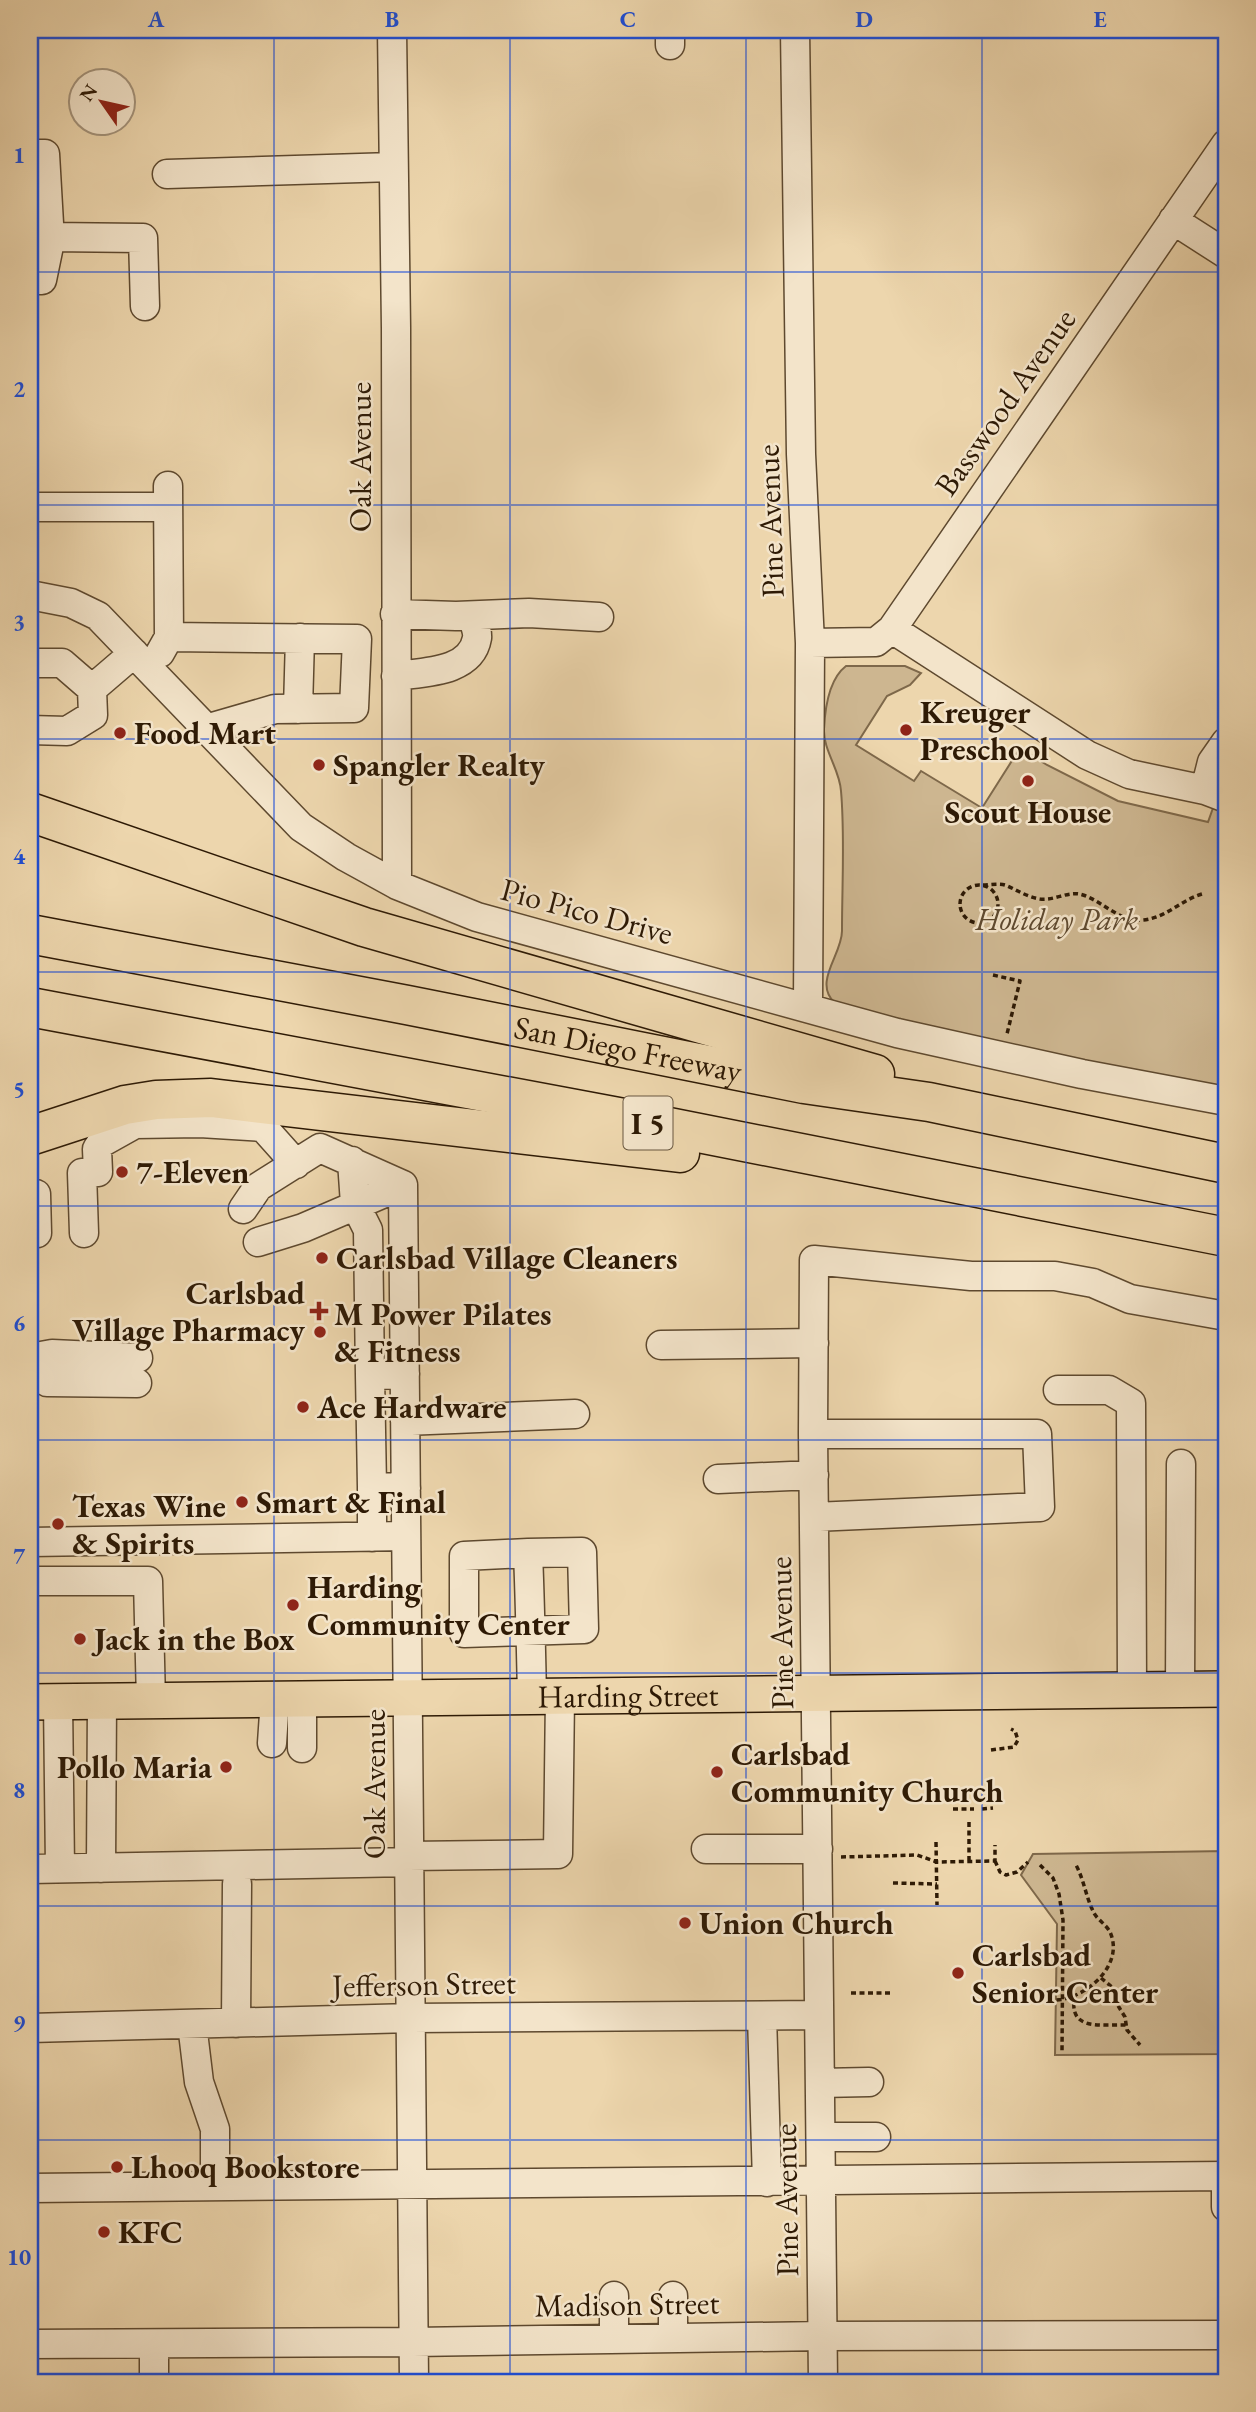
<svg xmlns="http://www.w3.org/2000/svg" width="1256" height="2412" viewBox="0 0 1256 2412" font-family="'EB Garamond',serif">
	<style>
		.green { fill: #cdb690; stroke: #7e684a; stroke-width: 2 }
		.lines { fill: none; stroke-linecap: round; stroke-linejoin: round }
		.minor-casing { stroke: #5e492f; stroke-width: 31 }
		.major-casing { stroke: #2e1a05; stroke-width: 38 }
		.highway-casing { stroke: #2e1a05; stroke-width: 41 }
		.path { stroke: #2e1a05; stroke-width: 3.5; stroke-dasharray: 5 3.5; stroke-linecap: butt }
		.minor { stroke: #f3e4ca; stroke-width: 28 }
		.major { stroke: #edd6ad; stroke-width: 35 }
		.highway { stroke: #edd6ad; stroke-width: 38 }
		.grid { fill: none; stroke: #1d4ed8; stroke-width: 2; stroke-opacity: 0.55 }
		.poi-dot { fill: #8f2418; stroke: #f3e4ca; stroke-width: 2.5 }
		.labels { text-anchor: middle; dominant-baseline: central; stroke-width: 5; stroke-linejoin: round; paint-order: stroke }
		.shield { fill: #f3e4ca; stroke: #695740; stroke-width: 2 }
		.shield-label { font-size: 30px; font-weight: bold; fill: #2e1a05 }
		.street-label { font-size: 32px; fill: #2e1a05; stroke: #f3e4ca }
		.poi-label { font-size: 32px; font-weight: bold; fill: #2e1a05; stroke: #f3e4ca; text-anchor: start }
		.park-label { font-size: 32px; font-style: italic; fill: #5e492f; stroke: #f3e4ca }
		.neatline { fill: none; stroke: #1d4ed8; stroke-width: 2.5 }
		.grid-label { font-size: 23px; text-anchor: middle; font-weight: bold; fill: #1d4ed8 }
	</style>
	<rect width="100%" height="100%" fill="#edd6ad"/>
	<filter id="stains"><feTurbulence type="fractalNoise" baseFrequency=".00286" numOctaves="4"/><feColorMatrix values="0 0 0 0 .2 0 0 0 0 .09 0 0 0 0 .02 0 0 0 .5 -.17"/></filter>
	<radialGradient id="worn" r=".72"><stop offset=".6" stop-color="#630" stop-opacity="0"/><stop offset="1" stop-color="#630" stop-opacity=".3"/></radialGradient>
	<path class="green" d="M 846,666 L 905,666 L 921,673 L 910,685 L 887,696 L 856,745 L 914,781 L 921,771 L 982,808 L 1020,748 L 1047,765 L 1118,801 L 1208,822 L 1213,808 L 1226,813 L 1226,1089 L 974,1039 L 835,1003 C 812,982 843,954 842,930 C 842,884 845,836 841,791 C 840,770 823,750 824,729 C 825,708 829,679 846,666 Z
		M 1226,1851 L 1226,2054 L 1055,2055 L 1057,1924 L 1021,1875 L 1033,1854 Z"/>
	<g class="lines">
		<g class="minor-casing">
			<path id="minor" d="M 392,30 L 396,328 L 397,885
				M 795,30 L 801,454 L 810,643 L 808,1008
				M 670,45 L 670,30
				M 30,154 L 45,154 L 50,241 L 42,280 L 30,280
				M 167,174 L 393,167
				M 1173,220 L 1226,254
				M 49,237 L 143,238 L 145,306
				M 30,507 L 168,507
				M 30,595 L 71,603 L 98,616 L 301,827 L 346,857 L 397,885 L 477,917 L 897,1033 L 1082,1074 L 1226,1101
				M 395,614 L 456,616 L 529,613 L 599,617
				M 892,629 L 1087,755 L 1129,774 L 1205,790 L 1226,798
				M 169,637 L 357,639 L 354,708 L 275,709 L 206,729
				M 810,643 L 876,642 L 892,629 L 1226,144
				M 160,653 L 169,637 L 168,486
				M 30,663 L 62,663 L 92,689 L 93,715 L 67,731 L 30,730
				M 396,676 C 423,672 471,673 477,638 C 478,631 474,623 472,616
				M 92,689 L 134,653
				M 298,709 L 300,638
				M 1205,790 L 1212,762 L 1226,742
				M 352,1161 L 355,1204 L 368,1230 L 370,1375 L 405,1374
				M 403,1185 L 414,2382
				M 30,1195 L 36,1194 L 37,1233
				M 243,1209 L 258,1187 L 320,1148 L 403,1185
				M 84,1233 L 82,1173 L 98,1172 L 97,1149 L 101,1143 L 135,1124 L 200,1123 L 263,1127 L 296,1164
				M 258,1242 L 303,1228 L 403,1185
				M 661,1345 L 814,1343
				M 30,1358 L 52,1354 L 138,1358
				M 30,1370 L 47,1382 L 137,1383
				M 370,1375 L 372,1487 L 406,1488
				M 1058,1390 L 1109,1390 L 1131,1403 L 1132,1690
				M 405,1421 L 575,1414
				M 813,1434 L 1037,1434 L 1040,1507 L 814,1517
				M 718,1479 L 814,1475
				M 372,1537 L 372,1487
				M 30,1542 L 406,1536
				M 528,1553 L 582,1552 L 584,1629 L 464,1633 L 464,1556 L 528,1553 C 530,1601 531,1649 532,1696
				M 30,1581 L 148,1581 L 151,1701
				M 1180,1689 L 1181,1464
				M 302,1699 L 302,1748
				M 58,1701 L 60,1868
				M 272,1743 L 275,1699
				M 706,1849 L 818,1849
				M 409,1856 L 558,1854 L 560,1696
				M 101,1868 L 102,1700
				M 30,1869 L 410,1862
				M 762,2016 L 767,2182
				M 236,2023 L 237,1884
				M 192,2024 L 199,2082 L 215,2129 L 215,2185
				M 30,2028 L 412,2018 L 819,2015
				M 820,2083 L 869,2082
				M 821,2137 L 876,2137
				M 30,2188 C 428,2182 827,2182 1226,2176 L 1226,2207
				M 614,2296 L 614,2339
				M 673,2296 L 673,2338
				M 30,2344 L 414,2342 L 823,2336 L 1226,2335
				M 154,2344 L 154,2382
				M 823,2382 L 813,1434 L 814,1260 L 971,1276 L 1055,1276 L 1093,1283 L 1130,1299 L 1226,1316"/>
		</g>
		<g class="major-casing">
			<g id="major">
				<path id="s1" d="M 30,1702 L 1226,1689"/>
			</g>
		</g>
		<g class="highway-casing">
			<g id="highway">
				<path d="M 30,812 L 364,927 L 875,1074"/>
				<path id="s2" d="M 30,934 L 407,1005 L 804,1084 L 929,1102 L 1226,1164"/>
				<path d="M 30,1007 L 618,1117 L 1226,1237"/>
				<path d="M 30,1136 L 125,1105 L 156,1100 L 211,1098 L 680,1153"/>
			</g>
		</g>
		<path class="path" d="M960 904a19 19 0 1 1 38 0a19 19 0 1 1-38 0Z
			M 983,885 C 990,885 998,883 1005,885 C 1017,890 1027,897 1040,899 C 1055,901 1069,890 1083,895 C 1104,902 1119,922 1143,920 C 1166,918 1181,900 1202,894
			M 993,975 L 1020,981 L 1007,1034
			M 991,1750 L 1014,1747 L 1018,1740 L 1015,1731 L 1011,1729
			M 953,1809 L 974,1809
			M 982,1809 L 993,1808
			M 936,1842 L 937,1905
			M 841,1857 L 917,1855 L 937,1862 L 995,1861 L 995,1845
			M 969,1861 L 969,1822
			M 995,1861 L 1000,1872 L 1006,1875 L 1017,1872 L 1028,1862
			M 1040,1865 L 1053,1878 L 1059,1894 L 1063,1920 L 1062,2053
			M 893,1883 L 937,1884
			M 1101,1978 L 1112,1987 L 1117,2004 L 1125,2017 L 1127,2030 L 1140,2045
			M 851,1993 L 893,1993
			M 1075,1995 C 1067,2032 1101,2024 1126,2025
			M 1031,2000 C 1042,2000 1054,2001 1064,1999 C 1091,1993 1124,1963 1110,1932 C 1106,1924 1096,1919 1093,1911 C 1086,1897 1084,1880 1076,1865"/>
		<use href="#minor" class="minor"/>
		<use href="#major" class="major"/>
		<use href="#highway" class="highway"/>
	</g>
	<path class="grid" d="M 274,30 L 274,2382M 510,30 L 510,2382M 746,30 L 746,2382M 982,30 L 982,2382M 30,272 L 1226,272M 30,505 L 1226,505M 30,739 L 1226,739M 30,972 L 1226,972M 30,1206 L 1226,1206M 30,1440 L 1226,1440M 30,1673 L 1226,1673M 30,1906 L 1226,1906M 30,2140 L 1226,2140"/>
	<g class="poi-dot">
		<circle cx="906" cy="730" r="7"/>
		<circle cx="120" cy="733" r="7"/>
		<circle cx="319" cy="765" r="7"/>
		<circle cx="1028" cy="781" r="7"/>
		<circle cx="122" cy="1172" r="7"/>
		<circle cx="322" cy="1258" r="7"/>
		<path d="M315.5 1300.5h7v7h7v7h-7v7h-7v-7h-7v-7h7z"/>
		<circle cx="320" cy="1332" r="7"/>
		<circle cx="303" cy="1407" r="7"/>
		<circle cx="242" cy="1502" r="7"/>
		<circle cx="58" cy="1524" r="7"/>
		<circle cx="293" cy="1605" r="7"/>
		<circle cx="80" cy="1639" r="7"/>
		<circle cx="226" cy="1767" r="7"/>
		<circle cx="717" cy="1772" r="7"/>
		<circle cx="685" cy="1923" r="7"/>
		<circle cx="958" cy="1973" r="7"/>
		<circle cx="117" cy="2167" r="7"/>
		<circle cx="104" cy="2232" r="7"/>
	</g>
	<g class="labels">
		<rect class="shield" x="623.5" y="1096.5" width="49" height="53" rx="5"/>
		<g class="shield-label">
			<text x="648" y="1123">I 5</text>
		</g>
		<g class="street-label">
			<text transform="translate(1005 402) rotate(-55)">Basswood Avenue</text>
			<text transform="translate(360 457) rotate(-90)">Oak Avenue</text>
			<text transform="translate(770 521) rotate(-92)">Pine Avenue</text>
			<text transform="translate(587 911) rotate(15)">Pio Pico Drive</text>
			<text stroke="none"><textPath href="#s2" startOffset="609">San Diego Freeway</textPath></text>
			<text transform="translate(781 1633) rotate(-91)">Pine Avenue</text>
			<text stroke="none"><textPath href="#s1" startOffset="598">Harding Street</textPath></text>
			<text transform="translate(374 1784) rotate(-90)">Oak Avenue</text>
			<text transform="translate(424 1984) rotate(-1)">Jefferson Street</text>
			<text transform="translate(786 2200) rotate(-91)">Pine Avenue</text>
			<text transform="translate(627 2304) rotate(-1)">Madison Street</text>
		</g>
		<g class="poi-label">
			<text x="920" y="712">Kreuger<tspan x="920" dy="37">Preschool</tspan></text>
			<text x="134" y="733">Food Mart</text>
			<text x="333" y="765">Spangler Realty</text>
			<text x="1028" y="812" text-anchor="middle">Scout House</text>
			<text x="136" y="1172">7-Eleven</text>
			<text x="336" y="1258">Carlsbad Village Cleaners</text>
			<text x="305" y="1293" text-anchor="end">Carlsbad<tspan x="305" dy="37">Village Pharmacy</tspan></text>
			<text x="334" y="1314">M Power Pilates<tspan x="334" dy="37">&amp; Fitness</tspan></text>
			<text x="317" y="1407">Ace Hardware</text>
			<text x="256" y="1502">Smart &amp; Final</text>
			<text x="72" y="1506">Texas Wine<tspan x="72" dy="37">&amp; Spirits</tspan></text>
			<text x="307" y="1587">Harding<tspan x="307" dy="37">Community Center</tspan></text>
			<text x="94" y="1639">Jack in the Box</text>
			<text x="731" y="1754">Carlsbad<tspan x="731" dy="37">Community Church</tspan></text>
			<text x="212" y="1767" text-anchor="end">Pollo Maria</text>
			<text x="699" y="1923">Union Church</text>
			<text x="972" y="1955">Carlsbad<tspan x="972" dy="37">Senior Center</tspan></text>
			<text x="131" y="2167">Lhooq Bookstore</text>
			<text x="118" y="2232">KFC</text>
		</g>
		<g class="park-label">
			<text x="1057" y="919">Holiday Park</text>
		</g>
	</g>
	<rect width="1256" height="2412" fill="none" stroke="#edd6ad" stroke-width="77"/>
	<g transform="translate(102 102) rotate(304)"><circle r="33" fill="#f3e4ca" stroke="#a4937b" stroke-width="2"/>
	<path d="M0-5L12 26L0 18L-12 26Z" fill="#8f2418"/>
	<text y="-10" font-size="19" font-weight="bold" text-anchor="middle" fill="#2e1a05">N</text>
	</g>
	<rect x="38" y="38" width="1180" height="2336" class="neatline"/>
	<g class="grid-label">
		<text x="156" y="27">A</text>
		<text x="392" y="27">B</text>
		<text x="628" y="27">C</text>
		<text x="864" y="27">D</text>
		<text x="1100" y="27">E</text>
		<text x="19" y="163">1</text>
		<text x="19" y="397">2</text>
		<text x="19" y="630">3</text>
		<text x="19" y="864">4</text>
		<text x="19" y="1097">5</text>
		<text x="19" y="1331">6</text>
		<text x="19" y="1564">7</text>
		<text x="19" y="1798">8</text>
		<text x="19" y="2031">9</text>
		<text x="19" y="2265">10</text>
	</g>
	<rect width="100%" height="100%" filter="url(#stains)"/>
	<rect width="100%" height="100%" fill="url(#worn)"/>
</svg>
